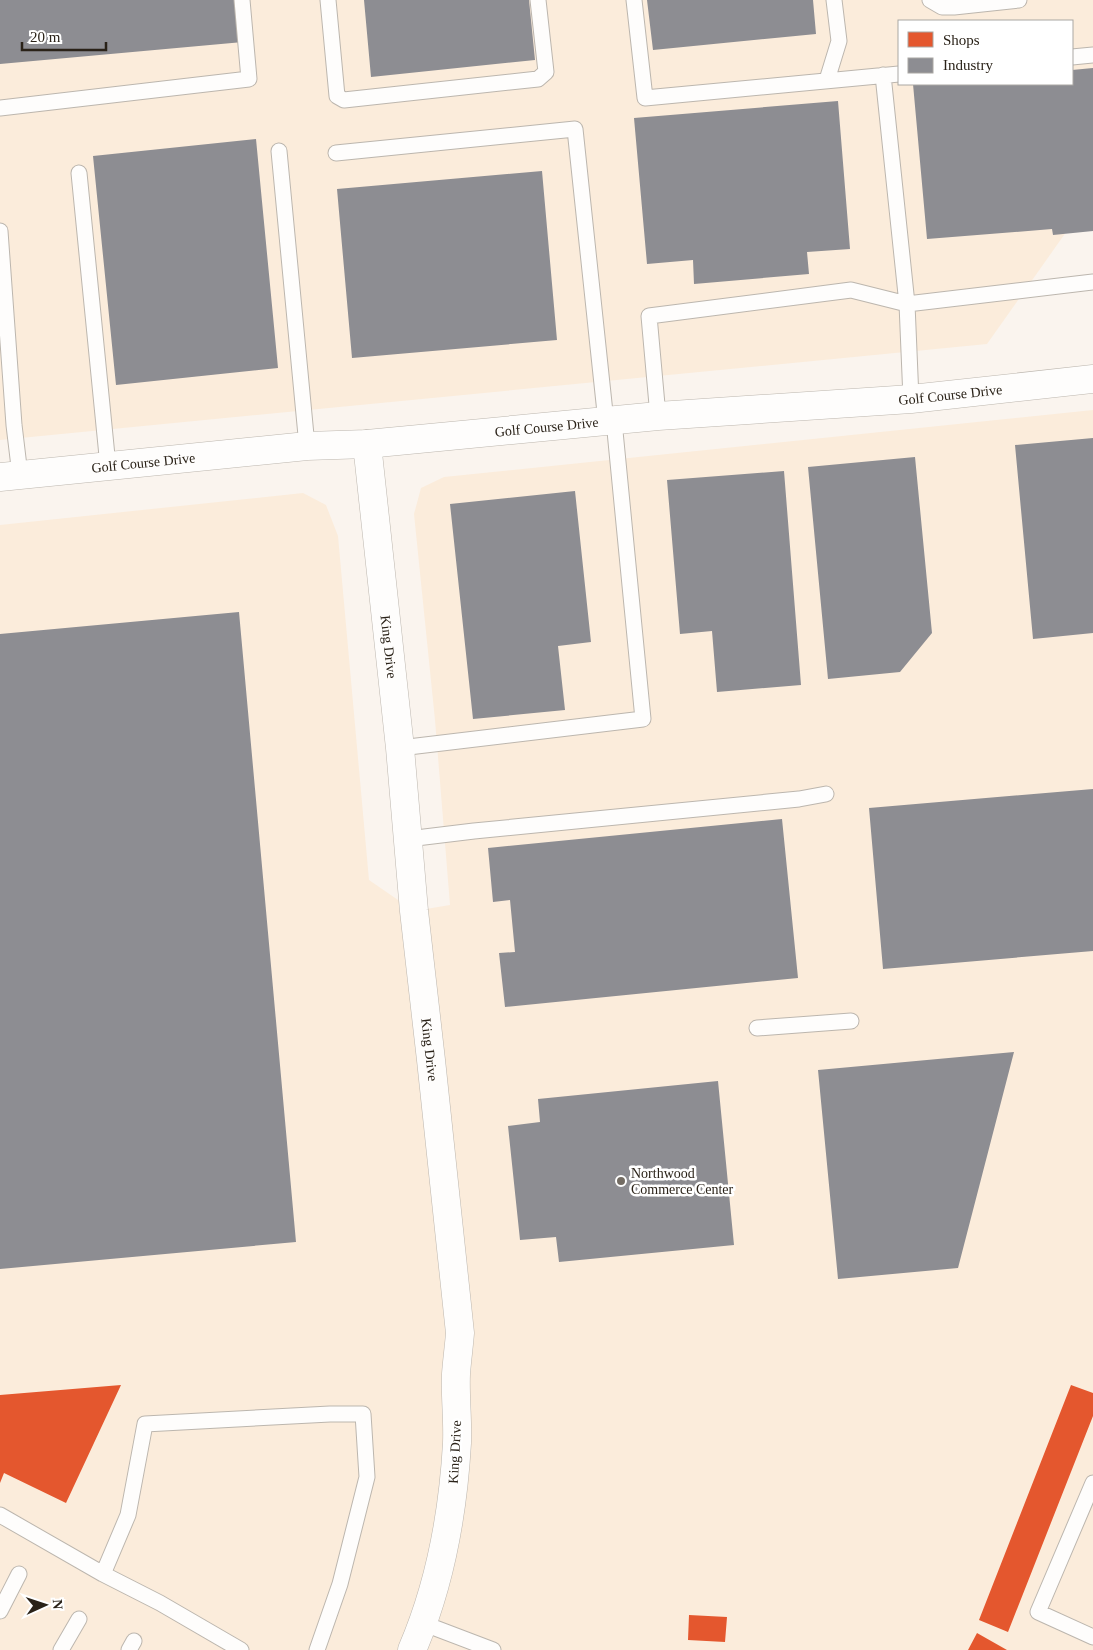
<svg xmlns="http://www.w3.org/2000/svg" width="1093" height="1650" viewBox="0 0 1093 1650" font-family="Georgia,serif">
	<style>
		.built { fill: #fbecdb; fill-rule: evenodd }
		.shops { fill: #e4572e }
		.industry { fill: #8d8d92 }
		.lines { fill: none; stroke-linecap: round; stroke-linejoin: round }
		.service-casing { stroke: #bcb6ae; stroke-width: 17 }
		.minor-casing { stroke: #bcb6ae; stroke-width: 29 }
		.tertiary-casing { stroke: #bcb6ae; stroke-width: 29 }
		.service { stroke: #fefdfc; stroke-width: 15 }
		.minor { stroke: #fefdfc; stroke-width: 28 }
		.tertiary { stroke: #fefdfc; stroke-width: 28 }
		.poi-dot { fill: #736c63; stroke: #fff; stroke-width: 2 }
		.labels { text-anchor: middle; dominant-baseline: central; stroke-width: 5; stroke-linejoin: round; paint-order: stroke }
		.street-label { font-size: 14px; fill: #2a2218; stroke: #fff }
		.poi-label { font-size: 14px; fill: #2a2218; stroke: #fff; text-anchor: start }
	</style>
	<rect width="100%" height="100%" fill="#faf4ee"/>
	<path class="built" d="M 0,0 L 1093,0 L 1093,194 L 987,344 L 0,440 ZM 899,21 L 1072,21 L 1072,84 L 899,84 Z
		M 1093,410 L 1093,1650 L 0,1650 L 0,525 L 303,493 L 326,505 L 338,536 L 369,880 L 414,911 L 450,905 L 435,720 L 414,514 L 421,488 L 444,477 Z"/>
	<path class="shops" d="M 121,1385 L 66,1503 L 4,1473 L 0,1483 L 0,1395 Z
		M 1071,1385 L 1093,1393 L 1093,1416 L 1008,1632 L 979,1620 Z
		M 689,1615 L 727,1617 L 725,1642 L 688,1640 Z
		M 977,1633 L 1007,1650 L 968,1650 Z"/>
	<path class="industry" d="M 0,0 L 239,0 L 243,42 L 0,64 Z
		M 364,0 L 529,0 L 535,60 L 371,77 Z
		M 647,0 L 813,0 L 816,34 L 653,50 Z
		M 1093,68 L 1093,231 L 1053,235 L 1052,229 L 927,239 L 913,84 L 1072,84 L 1072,70 Z
		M 838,101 L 850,249 L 807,252 L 809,274 L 694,284 L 693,260 L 647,264 L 634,118 Z
		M 256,139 L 278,368 L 116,385 L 93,156 Z
		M 542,171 L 557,340 L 352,358 L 337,189 Z
		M 1093,438 L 1093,633 L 1033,639 L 1015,445 Z
		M 915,457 L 932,633 L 900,672 L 828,679 L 808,467 Z
		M 784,471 L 801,685 L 717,692 L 712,631 L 680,634 L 667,480 Z
		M 575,491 L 591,642 L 558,646 L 565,710 L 473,719 L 450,504 Z
		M 239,612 L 296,1242 L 0,1269 L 0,634 Z
		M 1093,789 L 1093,951 L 883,969 L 869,808 Z
		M 782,819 L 798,978 L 505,1007 L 499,953 L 515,952 L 510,900 L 493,902 L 488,848 Z
		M 1014,1052 L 958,1268 L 838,1279 L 818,1070 Z
		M 718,1081 L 734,1245 L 559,1262 L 556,1237 L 520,1240 L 508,1126 L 540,1122 L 538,1099 Z"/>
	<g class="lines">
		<g class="service-casing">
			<path id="service" d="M 328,0 L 337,96 L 344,100 L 538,79 L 546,72 L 538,0
				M 634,0 L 645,98 L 899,74
				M 930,0 L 942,7 L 954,7 L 1019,0
				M 1072,57 L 1093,55
				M 883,75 L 907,304 L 1093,282
				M 827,80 L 839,41 L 834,0
				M 0,108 L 249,79 L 242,0
				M 279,151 L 307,446
				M 336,153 L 575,129 L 606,422
				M 79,173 L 108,466
				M 0,231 L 14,425 L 20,475
				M 658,416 L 649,316 L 851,290 L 907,304 L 911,399
				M 400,748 L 643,719 L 614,421
				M 408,839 L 474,831 L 799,799 L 826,794
				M 757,1028 L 851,1021
				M 1093,1483 L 1038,1612 L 1093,1637
				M 0,1515 L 103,1574 L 160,1603 L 241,1650
				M 103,1574 L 128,1515 L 145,1424 L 330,1414 L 363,1414 L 367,1477 L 340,1584 L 317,1650
				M 0,1611 L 19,1574
				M 422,1623 L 493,1650
				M 61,1650 L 79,1619
				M 129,1650 L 134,1641"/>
		</g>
		<g class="minor-casing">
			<g id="minor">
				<path id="s1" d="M 367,444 L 400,748 L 414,911 L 431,1060 L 460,1333 C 459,1346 457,1360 456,1374 C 455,1397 458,1420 457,1443 C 453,1513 440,1585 412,1650"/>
			</g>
		</g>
		<g class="tertiary-casing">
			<g id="tertiary">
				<path id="s2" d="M 0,477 L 307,446 L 367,444 L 658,416 L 911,399 L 1093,379"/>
			</g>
		</g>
		<use href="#service" class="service"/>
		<use href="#minor" class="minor"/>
		<use href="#tertiary" class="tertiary"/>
	</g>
	<circle class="poi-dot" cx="621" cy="1181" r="5"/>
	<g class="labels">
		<g class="street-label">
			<text stroke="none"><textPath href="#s2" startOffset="954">Golf Course Drive</textPath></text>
			<text stroke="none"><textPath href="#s2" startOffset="549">Golf Course Drive</textPath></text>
			<text stroke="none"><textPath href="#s2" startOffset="144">Golf Course Drive</textPath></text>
			<text stroke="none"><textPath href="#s1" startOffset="204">King Drive</textPath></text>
			<text stroke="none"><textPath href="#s1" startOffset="609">King Drive</textPath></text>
			<text transform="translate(455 1452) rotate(-87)">King Drive</text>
		</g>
		<g class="poi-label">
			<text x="631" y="1173">Northwood<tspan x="631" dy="16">Commerce Center</tspan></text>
		</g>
	</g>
	<rect x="898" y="20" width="175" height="65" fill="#ffffff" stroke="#aaa7a3"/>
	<rect x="908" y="32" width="25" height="15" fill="#e4572e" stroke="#aaa7a3"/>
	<text x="943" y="45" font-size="15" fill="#2a2218">Shops</text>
	<rect x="908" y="58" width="25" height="15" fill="#8d8d92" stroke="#aaa7a3"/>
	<text x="943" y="70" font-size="15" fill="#2a2218">Industry</text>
	<g transform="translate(45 1605) rotate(87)" stroke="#ffffff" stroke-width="4" paint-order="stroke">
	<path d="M0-4L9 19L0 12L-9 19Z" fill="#2a2218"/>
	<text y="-8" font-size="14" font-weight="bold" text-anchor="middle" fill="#2a2218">N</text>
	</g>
	<path d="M22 42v8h84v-8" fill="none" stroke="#2a2218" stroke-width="2.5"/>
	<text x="30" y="42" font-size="15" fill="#2a2218" stroke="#ffffff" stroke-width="4" paint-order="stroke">20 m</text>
</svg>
